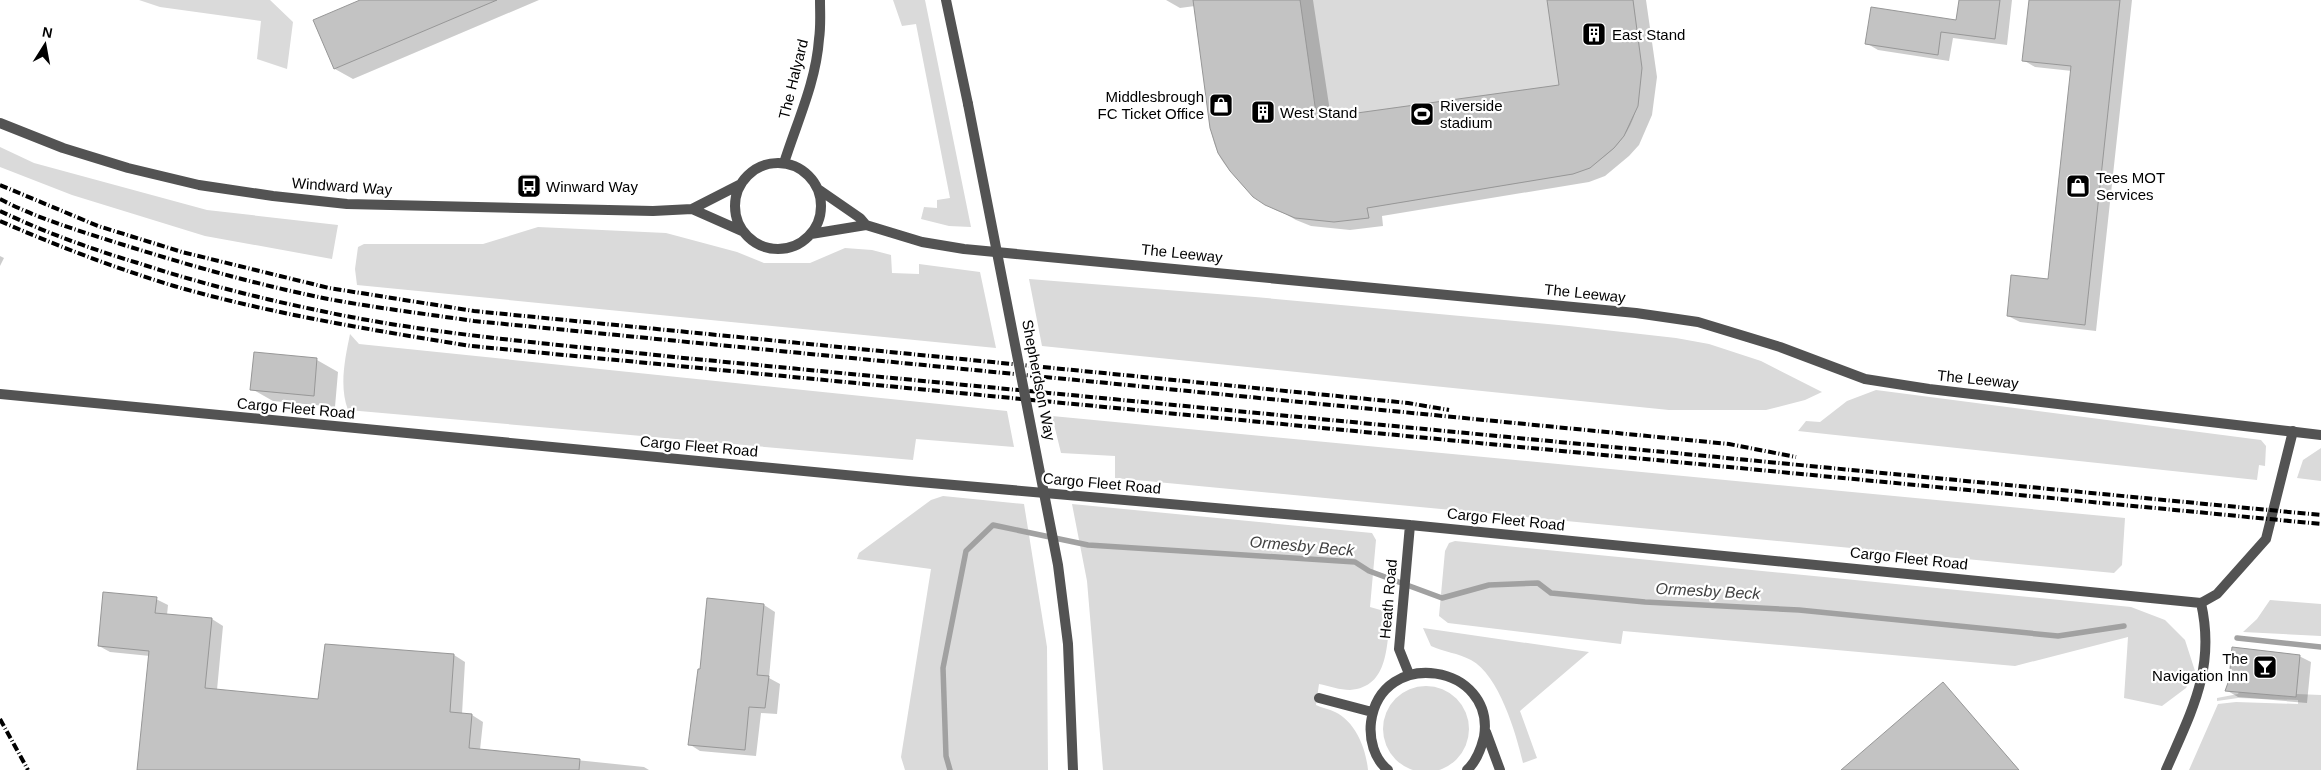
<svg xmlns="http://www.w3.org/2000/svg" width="2321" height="770" viewBox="0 0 2321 770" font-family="Arial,sans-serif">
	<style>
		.green { fill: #dadada }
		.shadow { fill: #0003 }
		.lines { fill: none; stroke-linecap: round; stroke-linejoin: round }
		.stream { stroke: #a1a1a1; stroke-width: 5.5 }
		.building { fill: #c3c3c3; stroke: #979797 }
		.minor { stroke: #535353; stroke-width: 10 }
		.tertiary { stroke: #535353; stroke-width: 10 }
		.rail { stroke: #000; stroke-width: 4; stroke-dasharray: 8 2.5 1 2.5; stroke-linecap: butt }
		.tertiary-bridge { stroke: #535353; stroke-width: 10 }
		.labels { text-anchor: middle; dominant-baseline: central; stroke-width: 4.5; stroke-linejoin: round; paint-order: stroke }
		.poi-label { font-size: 15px; fill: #000; stroke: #fff; text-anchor: start }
		.street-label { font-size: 15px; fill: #000; stroke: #fff }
		.water-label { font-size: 16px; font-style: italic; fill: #424242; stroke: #fff }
	</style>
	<rect width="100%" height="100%" fill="#fff"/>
	<path class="green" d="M 139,0 L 270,0 L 293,22 L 287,69 L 257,59 L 261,21 L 160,7 Z
		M 893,0 L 925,0 L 971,227 L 949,226 L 921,219 L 924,207 L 937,208 L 937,200 L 950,198 L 916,24 L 902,26 Z
		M 1193,0 L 1633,0 C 1642,73 1657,140 1573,174 L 1367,208 L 1369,218 C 1316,224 1273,223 1237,179 C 1230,171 1221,161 1217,151 C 1209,131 1208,109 1205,87 C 1201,58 1197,29 1193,0 Z
		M 0,147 L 34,163 L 207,210 L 338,225 L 332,259 L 205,236 L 72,195 L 0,167 Z
		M 538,227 L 666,233 L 737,252 L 764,263 L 810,263 L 845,248 L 872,250 L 891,255 L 892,273 L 919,274 L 919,264 L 980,272 L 996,348 L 357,285 L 355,269 L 358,247 L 364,244 L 483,244 Z
		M 1029,279 L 1255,297 L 1569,326 L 1676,338 L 1709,344 L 1761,361 L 1822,392 L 1805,400 L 1766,410 L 1669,410 L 1042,346 Z
		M 350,334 L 359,344 L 1007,411 L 1014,447 L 916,439 L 913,460 L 348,410 C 339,386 345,359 350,334 Z
		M 1876,390 L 2261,440 L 2266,446 L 2265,466 L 2259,465 L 2257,480 L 1798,431 L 1806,421 L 1820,422 L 1847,401 Z
		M 1052,416 L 2125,518 L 2122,565 L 2114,573 L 1115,478 L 1115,456 L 1061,453 Z
		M 2321,448 L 2321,481 L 2297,478 L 2303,460 Z
		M 943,496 L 1024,504 L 1047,647 L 1048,770 L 905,770 L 901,757 L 931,569 L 857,559 L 859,553 L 931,500 Z
		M 1072,504 L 1372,533 L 1376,540 L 1370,607 L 1391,613 C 1386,644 1390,687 1350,690 C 1340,690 1329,686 1319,684 L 1316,705 C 1322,708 1329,709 1335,712 C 1356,722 1366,749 1368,770 L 1103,770 L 1087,581 Z
		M 1455,541 L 2131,607 L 2165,620 L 2185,640 L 2195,671 L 2186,688 L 2162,706 L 2124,698 L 2128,637 L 2015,666 L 1623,631 L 1621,644 L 1448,623 L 1439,616 L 1445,551 L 1449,543 Z
		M 2270,600 L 2321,604 L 2321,636 L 2243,632 L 2257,619 Z
		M 1423,628 L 1589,652 L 1520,711 L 1537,758 L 1523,763 C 1516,733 1499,675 1471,660 C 1458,653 1444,652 1431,646 Z
		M1383 729a43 43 0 1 1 86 0a43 43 0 1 1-86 0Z
		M 2239,692 L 2296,697 L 2296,694 L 2321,695 L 2321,770 L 2189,770 L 2218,704 L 2236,702 L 2298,704 L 2298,700 L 2238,698 L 2217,701 L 2217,698 L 2238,694 Z"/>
	<path class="shadow" d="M 363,0 L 539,0 L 353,79 L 335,69 Z
		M 1166,0 L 1313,0 L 1331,118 L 1560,86 L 1548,0 L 1646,0 L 1657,77 L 1652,115 L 1639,145 L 1629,156 L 1605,176 L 1589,182 L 1382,216 L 1383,226 L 1350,230 L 1311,226 L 1296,220 L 1254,196 L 1195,6 L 1180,8 Z
		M 1960,0 L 2012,0 L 2007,45 L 1953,38 L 1949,61 L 1878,50 L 1866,43 L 1958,21 Z
		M 2030,0 L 2132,0 L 2096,331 L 2020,322 L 2008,316 L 2049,280 L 2072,71 L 2035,67 L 2023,60 Z
		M 0,256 L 4,258 L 0,266 Z
		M 317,360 L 338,372 L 335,407 L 273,401 L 252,389 Z
		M 156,599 L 168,605 L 167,615 L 212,619 L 223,626 L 217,690 L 319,700 L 326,645 L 454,655 L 465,662 L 462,714 L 472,715 L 483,722 L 480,750 L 644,767 L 649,770 L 138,770 L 150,656 L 110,652 L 99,646 Z
		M 764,605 L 775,612 L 769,678 L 780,684 L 777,714 L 761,713 L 756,756 L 700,751 L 689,744 L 701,670 Z
		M 2299,656 L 2311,662 L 2307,703 L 2238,697 L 2226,690 Z
		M 1944,684 L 2019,770 L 1843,770 Z"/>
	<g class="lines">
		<path class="stream" d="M 2237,638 L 2321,647
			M 950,770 L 946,756 L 943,668 L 966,551 L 993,525 L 1088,545 L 1355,562 L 1369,571 L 1442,598 L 1489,585 L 1538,583 L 1551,593 L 1645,602 L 1799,610 L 2058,636 L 2124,626"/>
	</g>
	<path class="building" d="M 360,0 L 497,0 L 334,69 L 313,20 Z
		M 1193,0 L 1300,0 L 1315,106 L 1321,118 L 1559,85 L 1547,0 L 1633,0 L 1642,68 L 1638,106 L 1624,136 L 1614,148 L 1590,168 L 1573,174 L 1367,208 L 1369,218 L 1334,222 L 1295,218 L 1265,205 L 1253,197 L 1230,171 L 1218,153 L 1210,128 Z
		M 1959,0 L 2000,0 L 1995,39 L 1941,32 L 1938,55 L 1865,44 L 1871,7 L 1956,20 Z
		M 2029,0 L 2120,0 L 2085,325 L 2007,316 L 2011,275 L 2048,279 L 2071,66 L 2022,61 Z
		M 254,352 L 317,358 L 314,396 L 250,390 Z
		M 103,592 L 157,597 L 155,613 L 212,618 L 205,688 L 318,699 L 325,644 L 454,654 L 450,712 L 472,714 L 469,748 L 580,759 L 579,770 L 137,770 L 149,651 L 98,646 Z
		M 707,598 L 764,604 L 757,675 L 769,676 L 765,708 L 749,707 L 745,750 L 688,745 L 698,669 L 700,669 Z
		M 2232,647 L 2300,655 L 2296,697 L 2225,691 L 2229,680 Z
		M 1943,682 L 2019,770 L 1841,770 Z"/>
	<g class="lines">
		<path class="minor" d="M 0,394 L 908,481 L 1410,525 L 2201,603
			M 2201,603 L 2217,594 L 2266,539 L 2293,431
			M 1409,674 L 1399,649 L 1410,525
			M 1319,698 L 1372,712
			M 1486,732 L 1500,770
			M 1388,770 C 1374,759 1369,739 1371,722 C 1381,646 1496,664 1484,737 C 1481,749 1477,761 1467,770
			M 2166,770 C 2191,712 2216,669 2201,603"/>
		<path class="tertiary" d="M 946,0 L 968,104
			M 0,123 L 63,148 L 128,168 L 199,185 L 273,196 L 347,204 L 653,211 L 692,209 L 741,184
			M735 206a43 43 0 1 1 86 0a43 43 0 1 1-86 0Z
			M 784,163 C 797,122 816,82 819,39 C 821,26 820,13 820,0
			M 818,189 L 860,218 L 866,225
			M 692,209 L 744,232
			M 811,234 L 866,225 L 922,242 L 964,249 L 1636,313 L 1698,322 L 1780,347 L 1865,379 L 1929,389 L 2321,435"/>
		<path class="rail" d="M 0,185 L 98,226 L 182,252 L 329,288 L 474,311 L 1408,403 L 1449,410
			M 0,199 C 38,219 83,232 124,245 C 191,266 259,285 328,299 C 377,308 426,314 474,321 L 1729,444 L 1796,457
			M 0,211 C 44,232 91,249 138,263 C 208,286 279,303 351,317 C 457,337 566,345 674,357 L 2321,515
			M 0,221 C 57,246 115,268 174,286 C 272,314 372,330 471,346 L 2321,524
			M 0,719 L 28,770"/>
		<path class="tertiary-bridge" d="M 968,104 L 1058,565 L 1068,644 L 1073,770"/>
	</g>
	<defs>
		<g id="building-square" transform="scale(1.25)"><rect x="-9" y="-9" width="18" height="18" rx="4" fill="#000" stroke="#fff"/><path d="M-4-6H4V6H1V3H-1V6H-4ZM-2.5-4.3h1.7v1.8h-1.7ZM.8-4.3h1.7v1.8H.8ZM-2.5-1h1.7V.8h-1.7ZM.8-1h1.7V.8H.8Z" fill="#fff"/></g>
		<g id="shop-square" transform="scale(1.25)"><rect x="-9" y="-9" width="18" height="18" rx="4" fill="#000" stroke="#fff"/><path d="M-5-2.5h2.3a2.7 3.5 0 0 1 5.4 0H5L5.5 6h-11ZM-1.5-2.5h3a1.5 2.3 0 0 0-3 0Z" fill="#fff"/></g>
		<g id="stadium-square" transform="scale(1.25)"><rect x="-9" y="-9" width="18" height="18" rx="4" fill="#000" stroke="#fff"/><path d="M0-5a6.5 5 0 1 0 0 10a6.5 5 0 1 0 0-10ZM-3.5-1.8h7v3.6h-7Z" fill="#fff"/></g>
		<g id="bus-square" transform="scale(1.25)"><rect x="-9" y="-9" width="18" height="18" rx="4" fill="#000" stroke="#fff"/><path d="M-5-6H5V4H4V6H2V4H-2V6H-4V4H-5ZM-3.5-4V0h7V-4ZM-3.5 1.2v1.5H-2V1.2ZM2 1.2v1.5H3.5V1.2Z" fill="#fff"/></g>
		<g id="bar-square" transform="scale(1.25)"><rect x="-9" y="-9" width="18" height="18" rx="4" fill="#000" stroke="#fff"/><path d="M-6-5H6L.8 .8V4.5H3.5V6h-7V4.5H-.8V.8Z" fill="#fff"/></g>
	</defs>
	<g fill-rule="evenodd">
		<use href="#building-square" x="1594" y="34"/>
		<use href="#shop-square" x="1221" y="105"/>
		<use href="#building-square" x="1263" y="112"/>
		<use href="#stadium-square" x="1422" y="114"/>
		<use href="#bus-square" x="529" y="186"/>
		<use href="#shop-square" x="2078" y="186"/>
		<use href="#bar-square" x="2265" y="667"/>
	</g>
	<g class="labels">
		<g class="poi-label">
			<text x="1612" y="34">East Stand</text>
			<text x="1204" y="96" text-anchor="end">Middlesbrough<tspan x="1204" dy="17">FC Ticket Office</tspan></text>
			<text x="1440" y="105">Riverside<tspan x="1440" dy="17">stadium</tspan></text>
			<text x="1280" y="112">West Stand</text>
			<text x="2096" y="177">Tees MOT<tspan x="2096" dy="17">Services</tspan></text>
			<text x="546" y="186">Winward Way</text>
			<text x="2248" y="658" text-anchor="end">The<tspan x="2248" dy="17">Navigation Inn</tspan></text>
		</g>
		<g class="street-label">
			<text transform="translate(793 79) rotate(-76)">The Halyard</text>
			<text transform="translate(342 186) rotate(4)">Windward Way</text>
			<text transform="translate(1182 253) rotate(6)">The Leeway</text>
			<text transform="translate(1585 293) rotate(6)">The Leeway</text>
			<text transform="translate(1978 379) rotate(6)">The Leeway</text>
			<text transform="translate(1039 380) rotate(79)">Shepherdson Way</text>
			<text transform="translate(296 408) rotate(5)">Cargo Fleet Road</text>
			<text transform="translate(699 446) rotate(5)">Cargo Fleet Road</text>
			<text transform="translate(1102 483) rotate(5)">Cargo Fleet Road</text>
			<text transform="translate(1506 519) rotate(6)">Cargo Fleet Road</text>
			<text transform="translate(1909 558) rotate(6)">Cargo Fleet Road</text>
			<text transform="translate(1388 599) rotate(-85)">Heath Road</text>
		</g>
		<g class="water-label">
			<text transform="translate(1302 546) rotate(5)">Ormesby Beck</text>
			<text transform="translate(1708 591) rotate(3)">Ormesby Beck</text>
		</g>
	</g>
	<g transform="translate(45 45) rotate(11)" stroke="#ffffff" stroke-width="4" paint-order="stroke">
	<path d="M0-4L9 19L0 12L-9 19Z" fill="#000000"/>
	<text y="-8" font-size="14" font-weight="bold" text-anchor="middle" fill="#000000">N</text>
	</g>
</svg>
